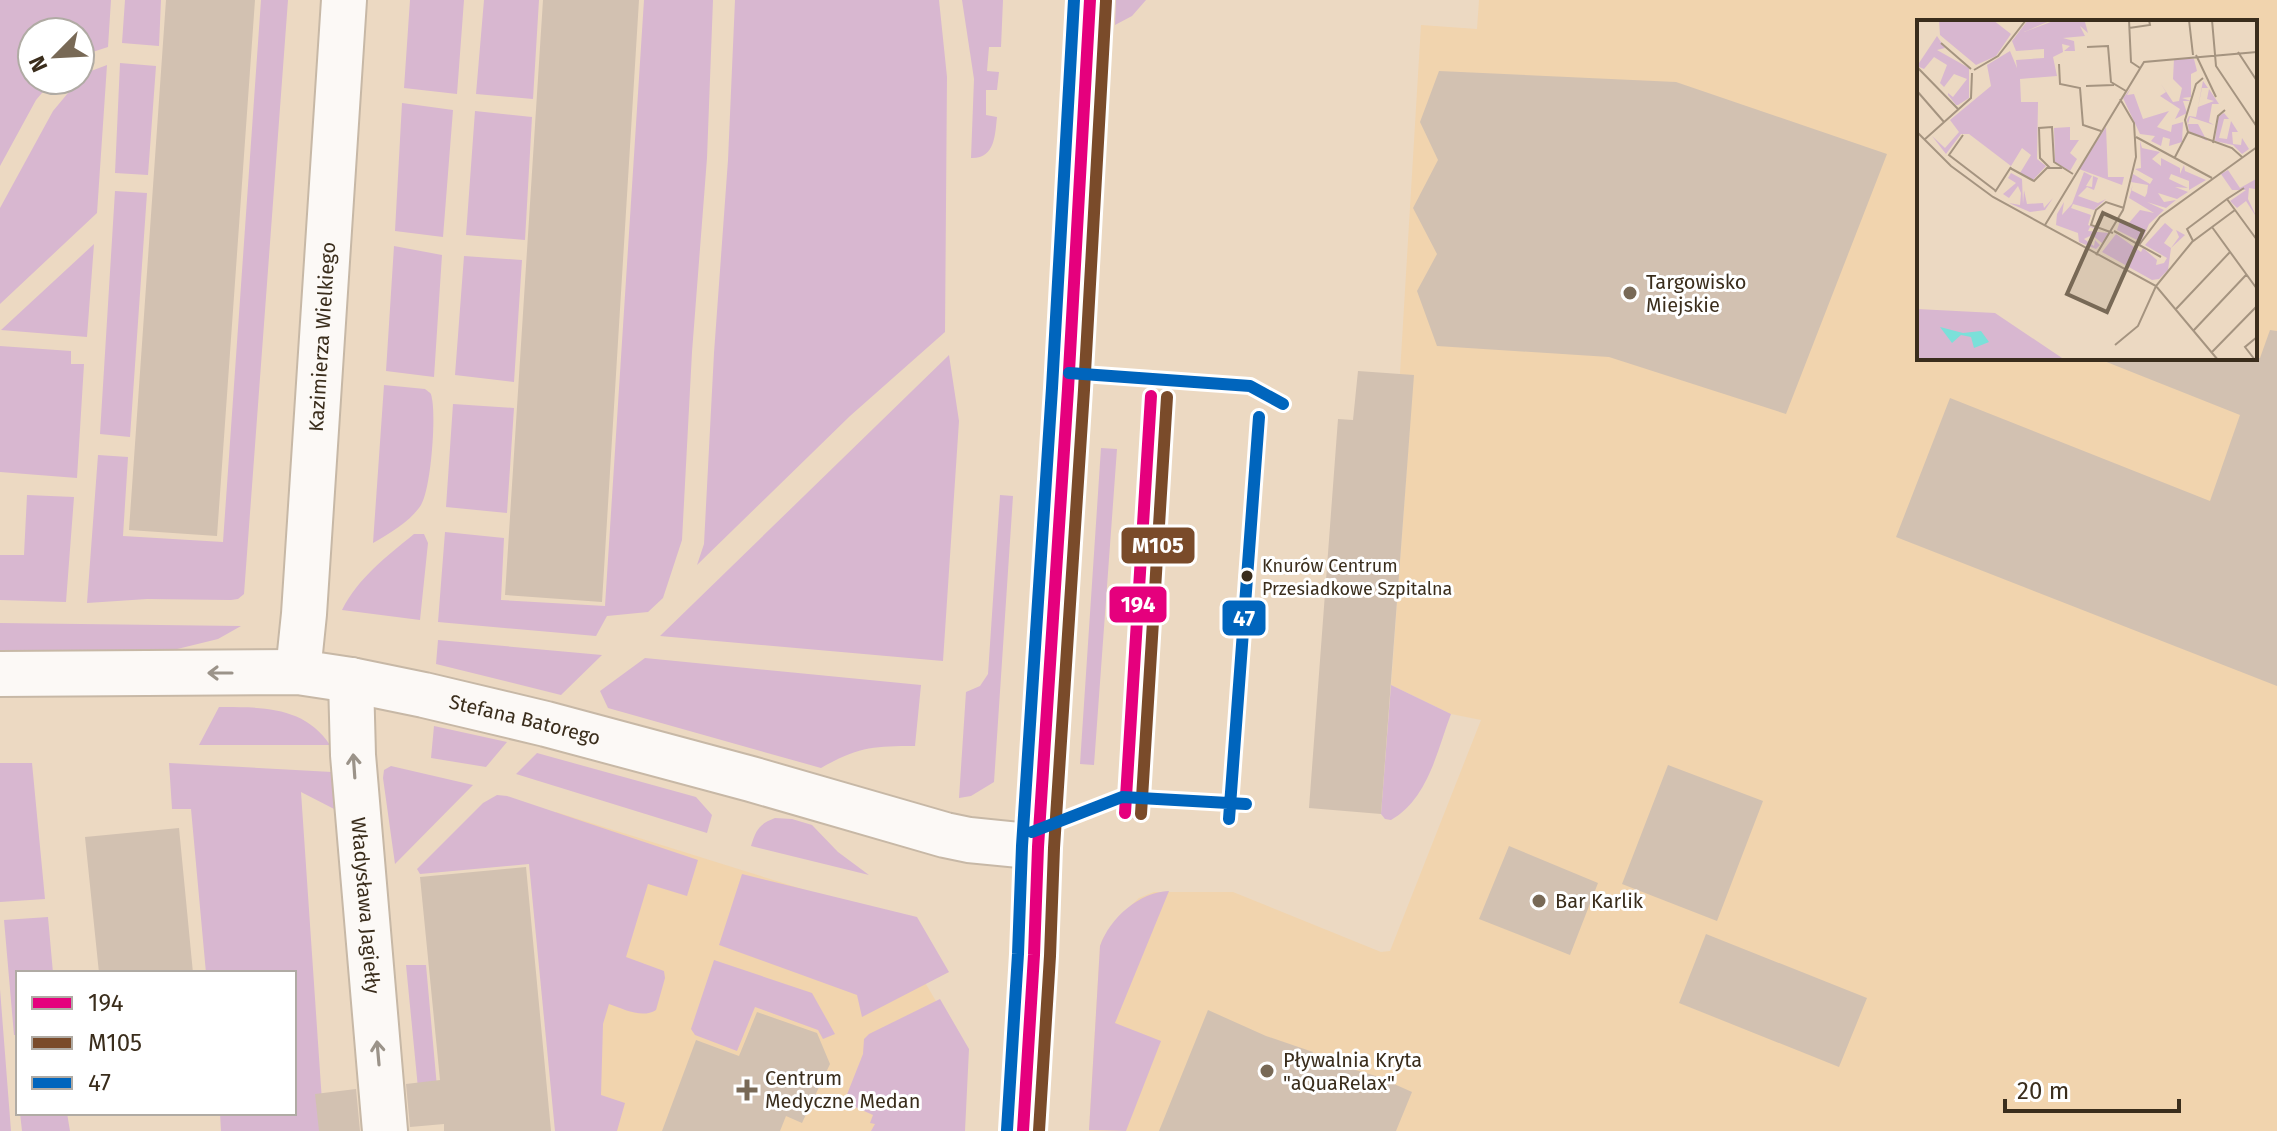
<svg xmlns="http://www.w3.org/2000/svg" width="2277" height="1131" viewBox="0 0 2277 1131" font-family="'Fira Sans',sans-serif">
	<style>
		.built { fill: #f1d4ae; fill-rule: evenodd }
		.green { fill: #d8b7d0 }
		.building { fill: #d2c1b1 }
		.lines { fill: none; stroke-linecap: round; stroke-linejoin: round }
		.minor-casing { stroke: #c7b8a6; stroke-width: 48 }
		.tertiary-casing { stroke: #c7b8a6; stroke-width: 48 }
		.minor { stroke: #fcf9f6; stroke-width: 44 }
		.tertiary { stroke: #fcf9f6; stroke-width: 44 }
		.bus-1-casing { stroke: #fff; stroke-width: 18 }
		.bus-2-casing { stroke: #fff; stroke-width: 18 }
		.bus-3-casing { stroke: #fff; stroke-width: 18 }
		.bus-1 { stroke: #e5007d; stroke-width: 12 }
		.bus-2 { stroke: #7a4b2a; stroke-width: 12 }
		.bus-3 { stroke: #0065bd; stroke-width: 12 }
		.oneway { stroke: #9b9389 }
		.poi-dot { fill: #786956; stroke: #fff; stroke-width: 3 }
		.bus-dot { fill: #3a2d1c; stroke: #fff; stroke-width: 3 }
		.labels { text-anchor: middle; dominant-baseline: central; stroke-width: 6; stroke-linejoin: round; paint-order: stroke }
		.bus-label { font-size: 18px; fill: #3a2d1c; stroke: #fff; text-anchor: start }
		.poi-label { font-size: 20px; fill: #3a2d1c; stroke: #fff; text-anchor: start }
		.street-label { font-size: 20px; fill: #3a2d1c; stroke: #fff }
		.inset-road { fill: none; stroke: #a59480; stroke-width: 2 }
		.view { fill: #786956; fill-opacity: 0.15; stroke: #786956; stroke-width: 4 }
		.inset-edge { fill: none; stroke: #3a2d1c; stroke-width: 4 }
		.line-badge { stroke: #fff; stroke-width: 3 }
		.badge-label { font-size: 22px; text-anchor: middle; font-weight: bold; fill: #fff }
	</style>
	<rect width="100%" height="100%" fill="#ecd9c2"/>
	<path class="built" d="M 1479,0 L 2277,0 L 2277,1131 L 1089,1131 L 1100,946 L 1103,938 L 1120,916 L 1139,898 L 1154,892 L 1233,892 L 1381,952 L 1390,951 L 1481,720 L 1451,714 L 1391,685 L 1410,425 L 1397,423 L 1421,25 L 1477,29 ZM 1919,22 L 2255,22 L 2255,358 L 1919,358 Z
		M 556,812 L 885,915 L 965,1050 L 963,1131 L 588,1131 Z"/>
	<path class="green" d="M 0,0 L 111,0 L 108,47 L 80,56 L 80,32 L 32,32 L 32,80 L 53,80 L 36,100 L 0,166 Z
		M 125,0 L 161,0 L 159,46 L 122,43 Z
		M 261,0 L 288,0 L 244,594 L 238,599 L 231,600 L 147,599 L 87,603 L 98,455 L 128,457 L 123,536 L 223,542 Z
		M 410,0 L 464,0 L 457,94 L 404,88 Z
		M 484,0 L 539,0 L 533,99 L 476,94 Z
		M 644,0 L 713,0 L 707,158 L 692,352 L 682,540 L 663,598 L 648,612 L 607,616 L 596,636 L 438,622 L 445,532 L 504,538 L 501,600 L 605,606 Z
		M 735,0 L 939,0 L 947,77 L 945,332 L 850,416 L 697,565 L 704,544 L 714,353 L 728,160 Z
		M 962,0 L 1003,0 L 1001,47 L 989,47 L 987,71 L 999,72 L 997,90 L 986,90 L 986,115 L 997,117 C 995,135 995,159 971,158 L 974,79 Z
		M 1116,0 L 1146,0 L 1132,16 L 1115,25 Z
		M 120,63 L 156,66 L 148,175 L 115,173 Z
		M 107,65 L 97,213 L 0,304 L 0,208 L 53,111 L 73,87 L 91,71 Z
		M 402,103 L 453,110 L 443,237 L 395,231 Z
		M 475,111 L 532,117 L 525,240 L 466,235 Z
		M 115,191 L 147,193 L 130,437 L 100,434 Z
		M 94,244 L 87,337 L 1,330 Z
		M 394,246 L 442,255 L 434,377 L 386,371 Z
		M 464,256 L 522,260 L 514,382 L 455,375 Z
		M 0,346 L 71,351 L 71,364 L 84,364 L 77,478 L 0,472 Z
		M 949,355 L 959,421 L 943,661 L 660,636 Z
		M 384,385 L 425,389 C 431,394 431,392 432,399 C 436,418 431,489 421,505 C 411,521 389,534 373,543 Z
		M 453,404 L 514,408 L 507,513 L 446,507 Z
		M 1101,448 L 1117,449 L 1094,765 L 1080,764 Z
		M 27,495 L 74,497 L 66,602 L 0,600 L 0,555 L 24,555 Z
		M 1000,495 L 1013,496 L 994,782 L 971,796 L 959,798 L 966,692 L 980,686 L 988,674 Z
		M 414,534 L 424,534 L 428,543 L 420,620 L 342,610 C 358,578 387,556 414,534 Z
		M 0,623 L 241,626 L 218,639 L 161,653 L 12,653 L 0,650 Z
		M 438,640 L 602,655 L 561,695 L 436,664 Z
		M 645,658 L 921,685 L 915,746 C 873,746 858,747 821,768 L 608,708 L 600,691 Z
		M 1391,685 L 1451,714 C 1437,751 1428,799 1391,820 L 1385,819 L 1381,814 Z
		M 219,707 C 260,707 305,706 330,745 L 199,745 Z
		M 434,726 L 507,742 L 486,767 L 431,758 Z
		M 537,753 L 696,797 L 712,815 L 707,833 L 516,774 Z
		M 0,763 L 32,763 L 45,899 L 0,902 Z
		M 169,763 L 332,772 L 338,811 L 301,792 L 324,1131 L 221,1131 L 220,1113 L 294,1113 L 294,973 L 206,973 L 191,809 L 172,809 Z
		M 391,766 L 473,785 L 395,864 L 383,778 L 384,770 Z
		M 497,795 L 507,796 L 698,860 L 687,896 L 648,884 L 626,957 L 664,971 L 665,978 L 656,1010 C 642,1019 624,1009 609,1004 L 603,1024 L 601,1095 L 625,1103 L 617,1131 L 555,1131 L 529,864 L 420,874 L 417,869 L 483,803 Z
		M 775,818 L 792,819 L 812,825 L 838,852 L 869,875 L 751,846 C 756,830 759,824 775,818 Z
		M 742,874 L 917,917 L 949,972 L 862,1017 L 857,995 L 719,945 Z
		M 1169,891 L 1115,1023 L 1161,1041 L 1126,1131 L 1089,1130 L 1100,946 C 1110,918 1139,892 1169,891 Z
		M 48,917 L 53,973 L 18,973 L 18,1035 L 14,1035 L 4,920 Z
		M 714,960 L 812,993 L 835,1034 L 823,1039 L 818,1030 L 755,1007 L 737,1051 L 695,1035 L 691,1029 Z
		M 406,965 L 426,965 L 437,1087 L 418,1088 Z
		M 0,989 L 11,1131 L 0,1131 Z
		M 940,999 L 969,1049 L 965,1131 L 871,1131 L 875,1124 L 870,1123 L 873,1115 L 844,1102 L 863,1054 L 864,1039 L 869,1034 Z
		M 20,1113 L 67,1113 L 70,1131 L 22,1131 Z"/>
	<path class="building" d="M 166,0 L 255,0 L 217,536 L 129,530 Z
		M 543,0 L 639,0 L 602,602 L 505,595 Z
		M 1439,71 L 1676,82 L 1887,154 L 1786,414 L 1609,357 L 1437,346 L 1417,291 L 1437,254 L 1413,208 L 1438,160 L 1420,122 Z
		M 2270,330 L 2277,331 L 2277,686 L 1896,537 L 1950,398 L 2210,501 L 2240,415 L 2104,361 L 2104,358 L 2260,358 Z
		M 1358,371 L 1414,375 L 1381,814 L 1309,808 L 1338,419 L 1353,420 Z
		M 1668,765 L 1763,801 L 1717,921 L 1622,884 Z
		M 179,828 L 193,973 L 99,973 L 85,837 Z
		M 1509,846 L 1598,883 L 1570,955 L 1479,919 Z
		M 526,867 L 551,1131 L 444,1131 L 444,1124 L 410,1127 L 406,1084 L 440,1080 L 420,877 Z
		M 1706,934 L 1867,998 L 1839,1067 L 1679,1003 Z
		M 1208,1010 L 1266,1036 L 1313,1052 L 1311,1057 L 1376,1076 L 1412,1092 L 1396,1131 L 1159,1131 Z
		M 757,1012 L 817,1033 L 830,1064 L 802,1123 L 786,1116 L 780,1131 L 662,1131 L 696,1040 L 739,1056 Z
		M 356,1089 L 360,1131 L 319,1131 L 315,1094 Z"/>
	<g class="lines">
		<g class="minor-casing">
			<g id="minor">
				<path id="s1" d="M 298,672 L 304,614 L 344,0"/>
				<path id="s2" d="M 0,674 L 298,672 L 351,680 L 424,695 L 546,724 L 751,779 L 945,835 L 969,840 L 1038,847"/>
				<path id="s3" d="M 351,680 L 353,755 L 385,1131"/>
			</g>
		</g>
		<g class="tertiary-casing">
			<path id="tertiary" d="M 1023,1131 L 1034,955 L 1038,847 L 1068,389 L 1090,0"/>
		</g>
		<use href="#minor" class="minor"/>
		<use href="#tertiary" class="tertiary"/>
		<g class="bus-1-casing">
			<path id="bus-1" d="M 1125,813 L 1151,396
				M 1023,1131 L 1034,955 L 1038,847 L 1068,389 L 1090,0"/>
		</g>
		<g class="bus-2-casing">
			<path id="bus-2" d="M 1141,814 L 1167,397
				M 1039,1131 L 1050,956 L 1054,848 L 1084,390 L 1106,1"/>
		</g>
		<g class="bus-3-casing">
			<path id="bus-3" d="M 1069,373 L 1250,386 L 1283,404
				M 1229,819 L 1259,417
				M 1032,832 L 1122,797 L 1246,804
				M 1007,1130 L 1018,954 L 1022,846 L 1052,388 L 1074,0"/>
		</g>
		<use href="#bus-1" class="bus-1"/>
		<use href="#bus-2" class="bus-2"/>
		<use href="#bus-3" class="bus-3"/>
	</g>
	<defs><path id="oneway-shaft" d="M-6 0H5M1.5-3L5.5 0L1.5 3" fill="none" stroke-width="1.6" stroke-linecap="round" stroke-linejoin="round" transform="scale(2)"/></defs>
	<g class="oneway">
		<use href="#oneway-shaft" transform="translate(220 673) rotate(180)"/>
		<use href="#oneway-shaft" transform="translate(354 766) rotate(-94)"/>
		<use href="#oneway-shaft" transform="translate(378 1053) rotate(-95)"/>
	</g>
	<g class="poi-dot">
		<circle cx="1630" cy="293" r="8"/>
		<circle cx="1539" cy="901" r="8"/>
		<circle cx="1267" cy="1071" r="8"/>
		<path d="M743 1078h8v8h8v8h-8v8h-8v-8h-8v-8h8z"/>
	</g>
	<circle class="bus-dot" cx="1247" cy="576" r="7"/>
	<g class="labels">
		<g class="bus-label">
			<text x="1262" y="566">Knurów Centrum<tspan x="1262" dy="23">Przesiadkowe Szpitalna</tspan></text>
		</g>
		<g class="poi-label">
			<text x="1646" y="282">Targowisko<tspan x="1646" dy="23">Miejskie</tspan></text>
			<text x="1555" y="901">Bar Karlik</text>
			<text x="1283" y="1060">Pływalnia Kryta<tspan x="1283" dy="23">"aQuaRelax"</tspan></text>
			<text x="765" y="1078">Centrum<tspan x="765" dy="23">Medyczne Medan</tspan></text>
		</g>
		<g class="street-label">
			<text stroke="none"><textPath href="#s1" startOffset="336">Kazimierza Wielkiego</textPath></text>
			<text stroke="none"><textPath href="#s2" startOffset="530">Stefana Batorego</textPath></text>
			<text stroke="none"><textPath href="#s3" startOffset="226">Władysława Jagiełły</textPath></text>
		</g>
	</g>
	<g transform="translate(1917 20)">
		<rect width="340" height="340" fill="#ecd9c2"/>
		<path d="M 22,0 L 76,0 L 94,14 L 79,36 L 59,45 L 23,15 ZM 111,0 L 135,0 L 107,12 L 139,0 L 168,2 L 171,13 L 163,6 L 168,16 L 146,18 L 157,21 L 158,31 L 147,31 L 153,26 L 145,24 L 146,32 L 136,37 L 140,56 L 103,59 L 104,82 L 121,82 L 120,139 L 129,146 L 116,160 L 103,153 L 114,135 L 105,128 L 94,146 L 52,114 L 44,114 L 29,134 L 15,116 L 28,128 L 42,112 L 33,100 L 74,66 L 70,45 L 93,31 L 100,48 L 99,40 L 127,38 L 127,29 L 99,31 L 95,21 ZM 20,16 L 28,28 L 20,30 L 52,48 L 52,78 L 41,85 L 39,85 L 31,75 L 31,73 L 36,77 L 50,59 L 37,54 L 27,67 L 23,63 L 30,45 L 17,37 L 7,49 L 0,46 ZM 257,39 L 277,39 L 280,51 L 274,54 L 274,77 L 265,78 L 274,81 L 266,81 L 270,93 L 258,99 L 263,89 L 243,76 L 249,72 L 244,64 L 256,82 L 262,81 L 265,68 L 256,59 ZM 286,61 L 291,68 L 285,68 L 281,87 L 297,81 L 290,79 L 292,69 L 302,84 L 295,84 L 292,102 L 297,105 L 273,97 L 271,104 L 281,104 L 290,121 L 272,111 L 270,100 L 272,96 L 279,97 ZM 214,68 L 210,75 L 217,74 L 226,99 L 252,91 L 240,107 L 254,112 L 255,105 L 266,102 L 265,122 L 252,126 L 253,119 L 246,117 L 244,126 L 234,121 L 238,116 L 223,114 L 206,78 ZM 307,93 L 312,99 L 307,99 L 302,118 L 310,119 L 314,101 L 321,112 L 315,112 L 316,124 L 324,125 L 325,118 L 332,129 L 325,134 L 316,125 L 298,121 L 301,97 ZM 153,107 L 153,120 L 162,120 L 153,133 L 160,139 L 153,151 L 138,142 L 137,108 ZM 189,107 L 191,157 L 207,157 L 205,165 L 162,149 ZM 223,121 L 225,128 L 243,132 L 235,139 L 244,146 L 244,138 L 263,148 L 263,154 L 267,145 L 268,151 L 289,160 L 272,170 L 272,161 L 254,154 L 252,159 L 271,168 L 258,167 L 271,172 L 260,179 L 241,173 L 247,182 L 259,180 L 249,188 L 230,182 L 247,190 L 232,204 L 224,222 L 200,210 L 203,201 L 211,204 L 223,190 L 237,193 L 212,178 L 216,165 L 214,170 L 228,177 L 230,173 L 231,165 L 214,162 L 216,154 L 233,164 L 236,159 L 218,149 L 224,148 ZM 311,150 L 323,168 L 339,159 L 340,188 L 338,169 L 332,168 L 331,179 L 340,198 L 329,181 L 320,188 L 313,181 L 329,170 L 315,170 L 304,154 ZM 167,152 L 175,156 L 169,166 L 175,167 L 176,156 L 181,158 L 177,170 L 170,167 L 161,176 L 181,183 L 189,179 L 177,190 L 156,184 L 154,188 L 174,195 L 171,205 L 185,211 L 173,207 L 171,211 L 192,213 L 186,224 L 175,215 L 167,219 L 177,226 L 178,220 L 183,225 L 179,229 L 162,222 L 161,213 L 139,205 L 140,194 L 147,182 L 145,195 L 155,184 ZM 94,153 L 105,159 L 106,184 L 107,170 L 110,184 L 126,183 L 127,188 L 136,178 L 128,190 L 113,192 L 92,183 L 103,185 L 104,173 L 101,166 L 92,178 L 86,174 L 99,163 L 91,158 ZM 248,203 L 256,210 L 247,223 L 254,228 L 262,217 L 259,210 L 268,215 L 254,228 L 251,250 L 242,259 L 235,260 L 185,232 L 199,214 L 224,232 L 226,228 L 240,240 L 239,245 L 247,243 L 250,238 L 228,225 ZM 0,289 L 78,293 L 148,340 L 1,340 Z" fill="#d8b7d0"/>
		<path d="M 23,307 L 46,313 L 64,311 L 72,322 L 57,328 L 54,317 L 44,315 L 35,323 Z" fill="#7be0d9"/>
		<path class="inset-road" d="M 212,0 L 214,42 L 223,48M 272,0 L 276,35M 295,0 L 299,46 L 340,107M 212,8 L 233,5 L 232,0M 24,23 L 54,49M 170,27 L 191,26 L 194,62 L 209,71M 321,32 L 340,61M 279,35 L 299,77M 142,44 L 143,64 L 163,68 L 166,105 L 184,111M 0,47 L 41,89M 57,50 L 81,36 L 109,0M 169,66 L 197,65M 0,71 L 27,102M 0,112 L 34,146 L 76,177 L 239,266 L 301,340M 271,112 L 315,128 L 325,137M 46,115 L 32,135 L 79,171M 219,117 L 295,158M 7,120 L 54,78 L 55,53M 296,123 L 301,96 L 308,90M 258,137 L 271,112 L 268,100 L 279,64 L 286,58M 93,148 L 117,161 L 130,148 L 145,148M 133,148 L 123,138 L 122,108 L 135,107 L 137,142 L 156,154M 327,168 L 310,179 L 340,220M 78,172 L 94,147M 128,205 L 227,42 L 340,32M 295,207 L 340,269M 197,211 L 244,237M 196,213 L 174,205 L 179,190 L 189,182 L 207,188M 276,221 L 270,209 L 310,179M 222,225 L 243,197 L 340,127M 179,235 L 206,190 L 219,137 L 217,103 L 203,79M 259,289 L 313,232M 277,310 L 329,255M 198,325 L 221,306 L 239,266 L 275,222 L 318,190M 295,332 L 340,286M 338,340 L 328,327 L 340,317"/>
		<path class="view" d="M 186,193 L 226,211 L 190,292 L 150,274 Z"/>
		<rect width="340" height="340" class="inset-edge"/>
	</g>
	<g class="line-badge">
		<rect x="1120" y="526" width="76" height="39" rx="8" fill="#7a4b2a"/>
		<rect x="1108" y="585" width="60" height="39" rx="8" fill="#e5007d"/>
		<rect x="1221" y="599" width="46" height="38" rx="8" fill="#0065bd"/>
	</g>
	<g class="badge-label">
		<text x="1158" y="553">M105</text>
		<text x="1138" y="612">194</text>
		<text x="1244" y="626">47</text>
	</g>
	<rect x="16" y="971" width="280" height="144" fill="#ffffff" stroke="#b0aba4" stroke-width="2"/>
	<rect x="32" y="997" width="40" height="12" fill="#e5007d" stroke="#b0aba4" stroke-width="2"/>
	<text x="88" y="1011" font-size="24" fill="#3a2d1c">194</text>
	<rect x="32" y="1037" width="40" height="12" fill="#7a4b2a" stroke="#b0aba4" stroke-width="2"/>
	<text x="88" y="1051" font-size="24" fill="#3a2d1c">M105</text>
	<rect x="32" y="1077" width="40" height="12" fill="#0065bd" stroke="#b0aba4" stroke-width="2"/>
	<text x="88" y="1091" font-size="24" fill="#3a2d1c">47</text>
	<g transform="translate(56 56) rotate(246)"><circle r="38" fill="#ffffff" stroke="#b0aba4" stroke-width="2"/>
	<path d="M0-6L14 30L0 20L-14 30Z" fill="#786956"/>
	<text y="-12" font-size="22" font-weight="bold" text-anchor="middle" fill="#3a2d1c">N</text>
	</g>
	<path d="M2005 1099v12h174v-12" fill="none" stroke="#3a2d1c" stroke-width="4"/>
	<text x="2017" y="1099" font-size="24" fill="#3a2d1c" stroke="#ffffff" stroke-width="6" paint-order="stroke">20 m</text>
</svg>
